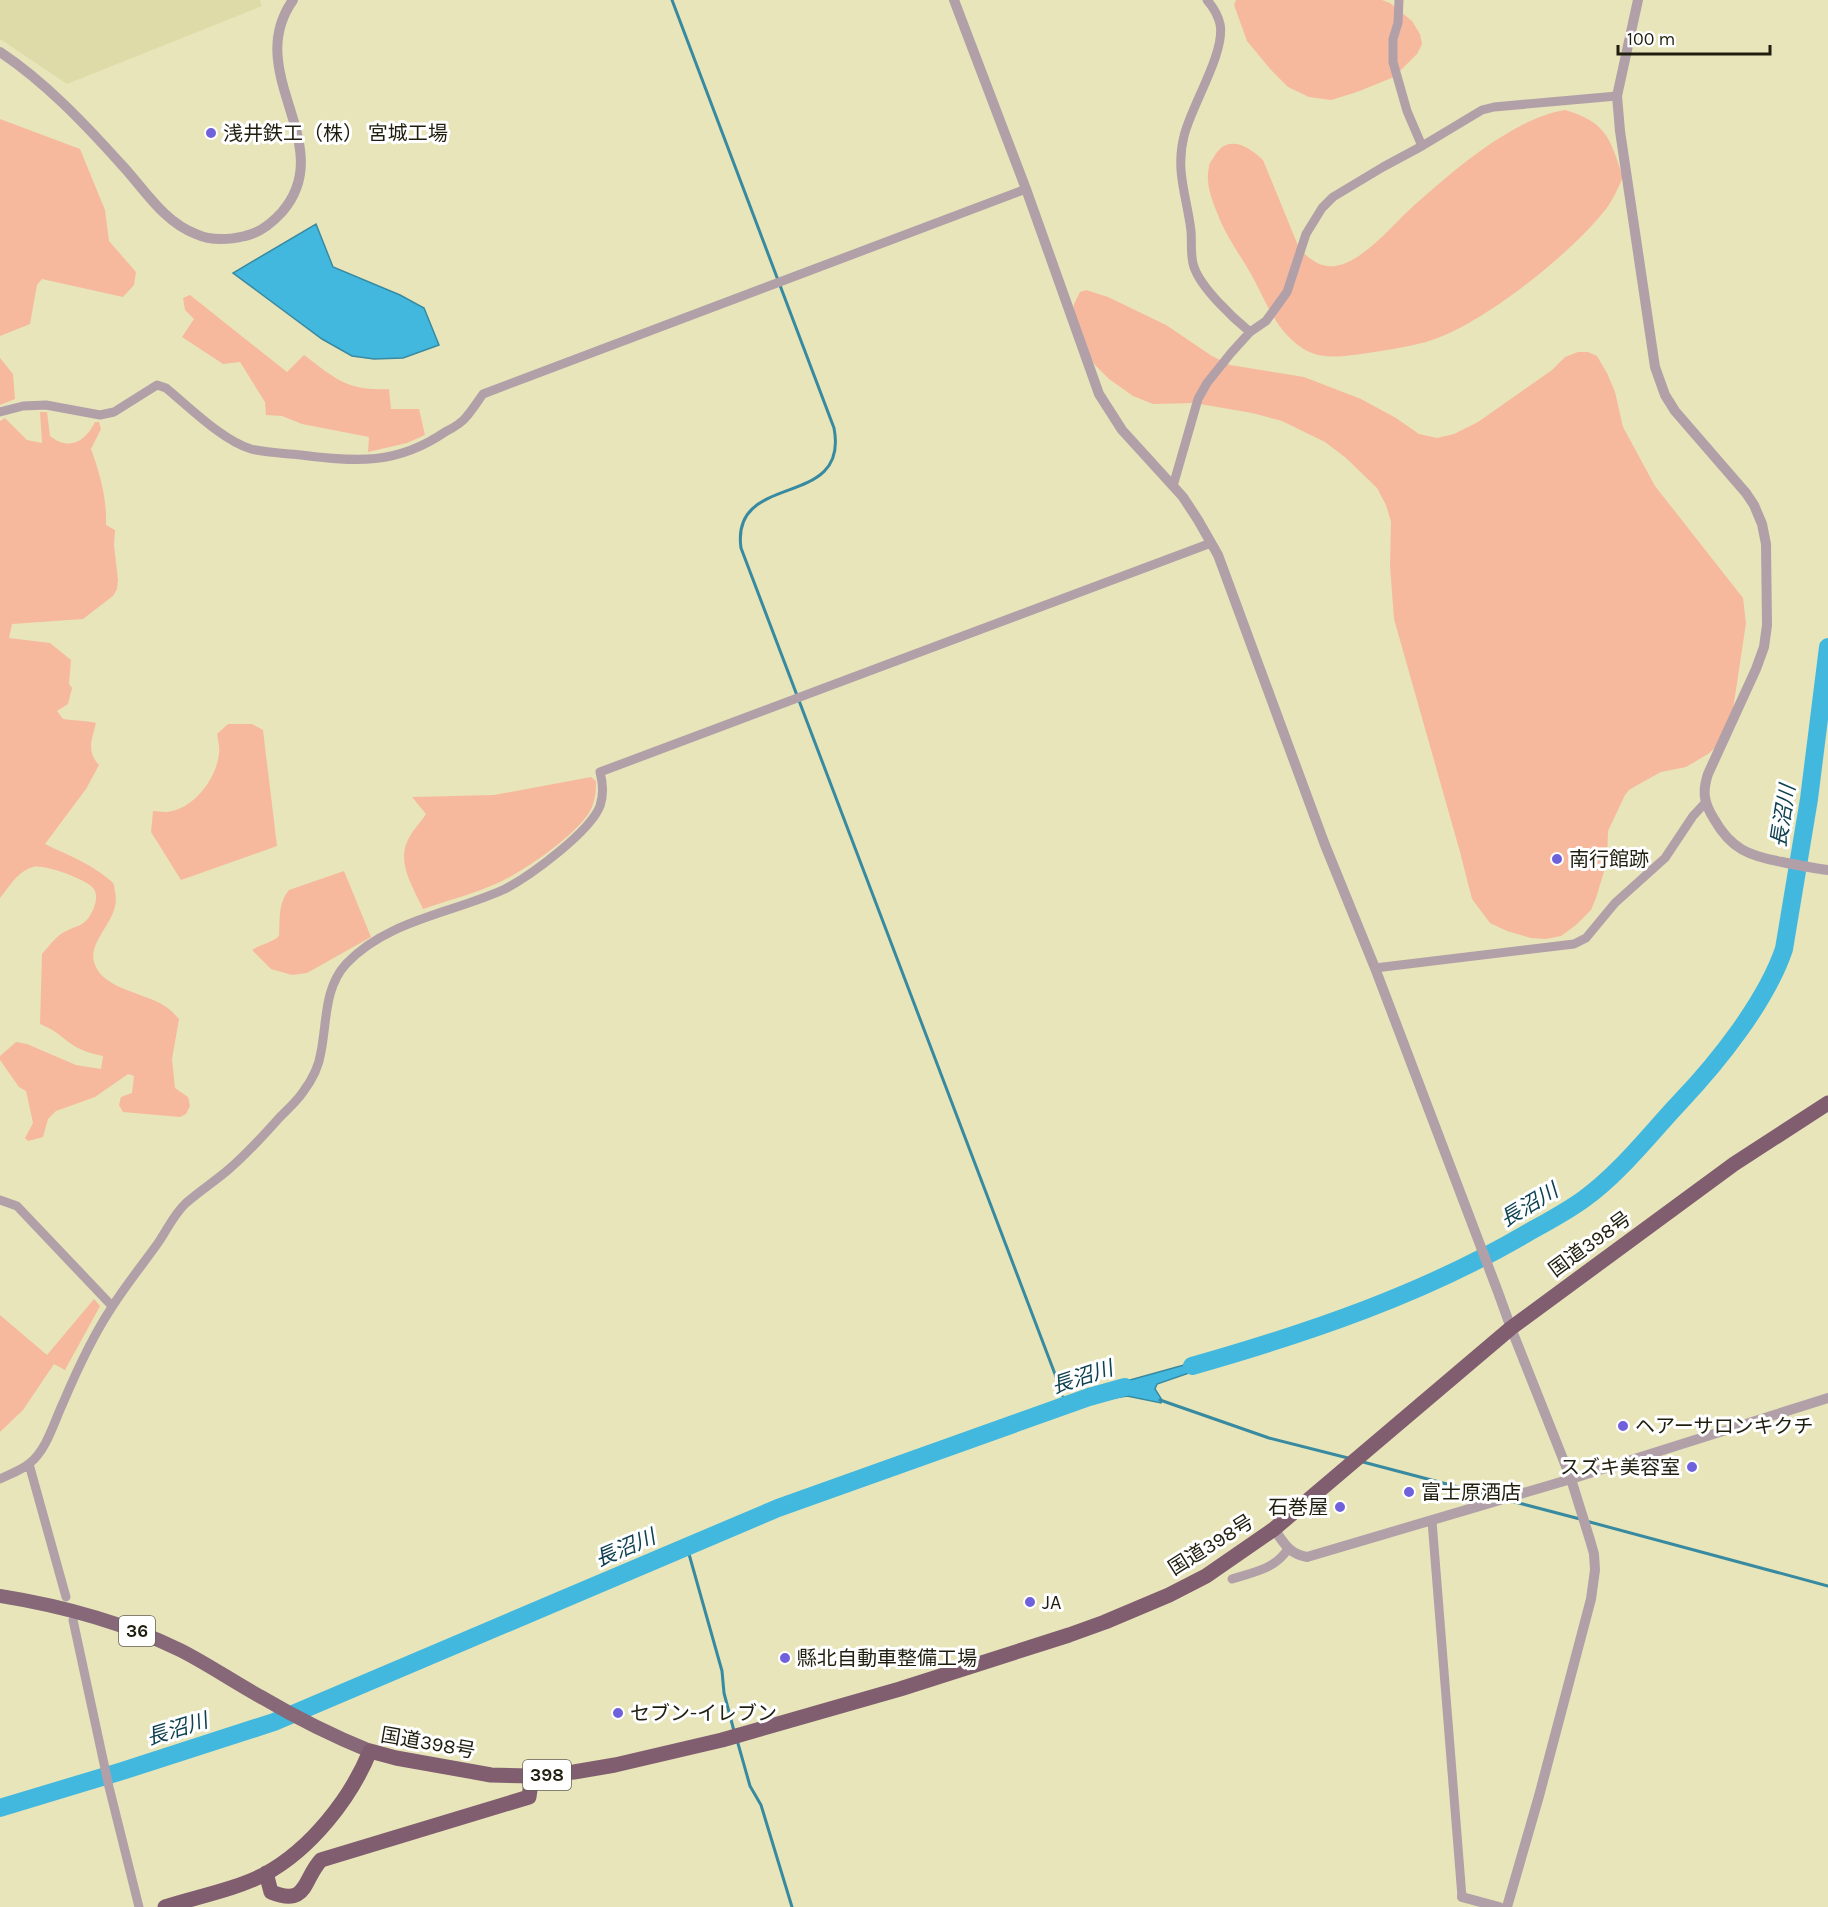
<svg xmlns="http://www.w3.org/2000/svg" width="1828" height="1907" viewBox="0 0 1828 1907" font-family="Karla,'Noto Sans JP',sans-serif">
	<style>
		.built { fill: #dfdba9 }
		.green { fill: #f7b99e }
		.water { fill: #42b8df; stroke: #388aa1; stroke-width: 1.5 }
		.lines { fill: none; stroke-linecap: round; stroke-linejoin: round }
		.stream { stroke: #388aa1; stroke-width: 3 }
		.river { stroke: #42b8df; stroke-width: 18 }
		.minor { stroke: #b2a0a9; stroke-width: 9 }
		.tertiary { stroke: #b2a0a9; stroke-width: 10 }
		.primary { stroke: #876879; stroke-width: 14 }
		.trunk { stroke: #805e70; stroke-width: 15 }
		.poi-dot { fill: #6f61db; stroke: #fff; stroke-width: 2 }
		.labels { text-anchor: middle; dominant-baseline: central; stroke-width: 6; stroke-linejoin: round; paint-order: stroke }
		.shield { fill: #fff; stroke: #636257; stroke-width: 1.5 }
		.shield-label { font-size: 18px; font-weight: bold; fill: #201f0f }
		.poi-label { font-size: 20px; fill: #201f0f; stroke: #fff; text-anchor: start }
		.street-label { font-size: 20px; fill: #201f0f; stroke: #fff }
		.water-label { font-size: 21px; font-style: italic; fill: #0d4051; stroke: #fff }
	</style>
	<rect width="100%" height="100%" fill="#e8e5ba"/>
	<path class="built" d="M 0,0 L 260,0 L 262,6 L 67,84 L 0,39 Z"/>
	<path class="green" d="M 1236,0 L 1382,0 L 1390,3 L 1412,21 L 1420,34 L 1422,44 L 1417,54 L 1394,77 L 1357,92 L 1331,100 L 1309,97 L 1288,87 L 1271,70 L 1247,41 L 1234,5 Z
		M 1565,110 C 1607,122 1610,139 1623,177 C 1618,188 1613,200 1606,209 C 1571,254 1480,327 1426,342 C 1407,347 1387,350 1368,353 C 1346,356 1321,361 1302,348 C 1275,330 1266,301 1251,274 C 1240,255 1226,236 1218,215 C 1212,200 1205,183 1209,167 C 1209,163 1213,159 1215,155 C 1228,134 1249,146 1263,160 L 1299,248 C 1308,258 1320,268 1335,266 C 1362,262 1389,229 1408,211 C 1447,176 1512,118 1565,110 Z
		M 0,119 L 80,149 L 105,210 L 109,241 L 136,272 L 134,285 L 123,297 L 42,279 L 37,285 L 30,324 L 0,336 Z
		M 1086,290 L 1108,297 L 1166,325 L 1212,356 L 1230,365 L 1304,377 L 1361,399 L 1396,418 L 1419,434 L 1437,438 L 1454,434 L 1478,422 L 1552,370 L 1565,357 L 1578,352 L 1588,352 L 1597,356 L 1607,373 L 1615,392 L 1623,427 L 1655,486 L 1743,598 L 1746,623 L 1731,723 L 1723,741 L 1708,754 L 1686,767 L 1661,772 L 1641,783 L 1629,790 L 1625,795 L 1608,831 L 1607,862 L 1596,898 L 1591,910 L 1576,925 L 1561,936 L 1546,939 L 1531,938 L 1507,931 L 1490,923 L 1472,899 L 1460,852 L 1394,619 L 1390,566 L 1391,522 L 1386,505 L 1377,488 L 1346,458 L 1325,442 L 1282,421 L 1252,413 L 1194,403 L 1153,404 L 1133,396 L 1109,379 L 1095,365 L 1078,338 L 1072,320 L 1074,304 L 1080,292 Z
		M 190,295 L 287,372 L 304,355 C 336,379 347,391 389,389 L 391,409 L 419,409 L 425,435 L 407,443 L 368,452 L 369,437 L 302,424 L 282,416 L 266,415 L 265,402 L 240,362 L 223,364 L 182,337 L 194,319 L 185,310 L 183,298 Z
		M 0,358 L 13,374 L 15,399 L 0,405 Z
		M 40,412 L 47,412 L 50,436 C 69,451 85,442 95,422 L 99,422 L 101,429 L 91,449 C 100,474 107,498 106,525 L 115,530 L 114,545 L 118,580 L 117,589 L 113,596 L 83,619 L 12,624 L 9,638 L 50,643 L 71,660 L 69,684 L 72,688 L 68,704 L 57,711 L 63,719 C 74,721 85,720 96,723 C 92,740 86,750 99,765 L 86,789 L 45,844 C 67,855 86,861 106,877 C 106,877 113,882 113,883 C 115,886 114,889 115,892 C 122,920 85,940 95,965 C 105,991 150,993 169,1009 C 173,1012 176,1016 179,1019 L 172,1059 L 175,1088 L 188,1097 L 190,1106 L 186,1114 L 180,1117 L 123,1112 L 119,1105 L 121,1097 L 132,1093 L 134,1076 L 128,1074 L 95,1097 L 56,1111 L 48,1119 L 43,1137 L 28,1141 L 25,1138 L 33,1123 L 26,1091 L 19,1087 L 0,1060 L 0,1056 L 16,1042 L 27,1044 L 76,1065 L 101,1069 L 103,1056 C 94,1054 85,1052 76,1047 C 63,1039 56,1030 40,1024 L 42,954 C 48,947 54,939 61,934 C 76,924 84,929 93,910 C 96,903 98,894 93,888 C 85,879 44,864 33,867 C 18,871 9,887 0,898 L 0,421 L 5,418 L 27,440 L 42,443 Z
		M 228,724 L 252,724 L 263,730 L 277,846 L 181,880 L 151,832 L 153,811 C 159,811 166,813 172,811 C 196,806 217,777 219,753 C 220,747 218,740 217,734 Z
		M 591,777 L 596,781 C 596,793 595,803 589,813 C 574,836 527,869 502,881 C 477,893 449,900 423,909 C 414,889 397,864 407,842 C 411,832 420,823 426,814 L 412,797 L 494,795 Z
		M 344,871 L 371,937 L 307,973 L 292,975 L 271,969 L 252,950 C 261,944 272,943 279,936 C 280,919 278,903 289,890 Z
		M 94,1299 L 100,1306 L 65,1370 L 54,1364 L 23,1410 L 0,1432 L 0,1315 L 47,1355 Z"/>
	<path class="water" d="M 316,224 L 333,267 L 400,295 L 424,308 L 439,345 L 403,358 L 374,359 L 352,356 L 322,339 L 233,273 Z
		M 1213,1357 L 1215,1364 L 1157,1384 L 1155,1389 L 1162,1400 L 1161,1403 L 1127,1396 L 1104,1400 L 1101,1388 Z"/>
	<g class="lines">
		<path class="stream" d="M 672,0 L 834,428 C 850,511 730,470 741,548 L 1058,1382
			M 1063,1397 L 1068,1406
			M 1160,1400 L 1269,1438 L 1348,1458
			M 1363,1462 L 1496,1497
			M 1511,1501 L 1580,1519
			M 1586,1521 L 1828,1586
			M 687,1547 L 722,1671 L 724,1693 L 734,1731
			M 737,1740 L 750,1786 L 761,1805 L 792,1907"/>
		<path class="river" d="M 1192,1366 C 1308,1333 1424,1294 1529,1232 C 1547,1222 1566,1212 1584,1199 C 1620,1173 1649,1135 1680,1102 C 1718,1062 1766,1002 1784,949 L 1809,799 L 1828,647
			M 0,1808 L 119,1772 L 274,1722 L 778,1508 L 1089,1397 L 1125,1387"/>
		<path class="minor" d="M 1207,0 C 1213,7 1218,15 1220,24 C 1226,52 1191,106 1184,136 C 1175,171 1187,197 1191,231 C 1192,242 1190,256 1194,267 C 1201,288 1233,318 1250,332
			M 1399,0 L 1398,23 L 1393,39 L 1393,62 L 1407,111 L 1422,146
			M 0,412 L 23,406 L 46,405 L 100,415 L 114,412 L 157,385 L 166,388 C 188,406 223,441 251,449 C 266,453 285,453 301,455 C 356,462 397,465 445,432 C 453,428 462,423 467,416 C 473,409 478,401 483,394 L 1026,189
			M 1173,486 L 1198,399 L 1207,383 L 1231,353 L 1250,332 L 1266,321 L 1287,292 L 1306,234 L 1322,208 L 1333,197 L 1383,167 L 1422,146 L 1482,110 L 1494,107 L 1617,96
			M 1375,968 L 1574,944 L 1586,938 L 1615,903 L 1665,858 L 1693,816 L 1706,802
			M 0,1200 L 17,1206 L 112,1306
			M 29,1464 L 66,1597
			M 0,1479 C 10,1474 22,1470 30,1463 C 47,1449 54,1422 63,1403 C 77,1370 92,1337 112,1307 C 126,1285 143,1264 158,1243 C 167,1230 174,1214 186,1203 C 200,1191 215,1181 228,1170 C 247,1154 264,1135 280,1117 C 288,1109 297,1101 303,1092 C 312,1080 319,1066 321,1052 C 327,1022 324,988 346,964 C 387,920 453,913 505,889 C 530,876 590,832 600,806 C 604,794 603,783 600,772 L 1211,543
			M 1432,1521 L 1462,1897
			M 1232,1579 C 1254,1572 1275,1569 1288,1549
			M 73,1620 L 109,1787 L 139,1907"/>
		<path class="tertiary" d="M 954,0 L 1026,189 L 1099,394 L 1122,430 L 1183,497 L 1198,520 L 1218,555 L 1325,845 L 1375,968 L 1498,1292 L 1511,1328 L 1571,1479 L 1590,1540 L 1594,1554 L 1595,1570 L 1591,1599 L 1539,1796 L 1507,1907
			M 1638,0 L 1617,96 L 1620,131 L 1655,367 L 1665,395 L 1675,411 L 1746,493 L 1754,505 L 1762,524 L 1766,544 L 1767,625 L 1764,647 L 1756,669 L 1708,774 C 1702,792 1704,803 1714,819 C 1731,849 1749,856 1782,862 C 1797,865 1812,868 1828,870
			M 0,52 C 45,82 84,123 120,163 C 143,187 163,222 196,234 C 211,241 228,240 245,236 C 260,233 272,223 282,212 C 340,145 241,73 293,0
			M 1274,1529 C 1284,1543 1289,1554 1307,1557 L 1571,1479 L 1828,1398
			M 1462,1897 L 1499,1907"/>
		<path class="primary" d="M 0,1596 C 63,1606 122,1622 180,1650 C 208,1664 235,1683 263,1698 C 297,1718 333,1736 370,1751"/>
		<path class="trunk" d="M 266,1873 L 271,1892 C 308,1907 303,1879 321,1860 L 529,1797 L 532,1776
			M 165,1907 C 196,1897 237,1889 265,1874 C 311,1849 351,1798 370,1751 L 396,1758 L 491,1775 L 532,1776 L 574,1772 L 615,1765 L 722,1740 L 900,1689 L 1069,1635 L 1105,1622 L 1169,1595 L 1206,1576 L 1274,1529 L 1511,1328 L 1734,1164 L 1828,1103"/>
	</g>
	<g class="poi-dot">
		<circle cx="211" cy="133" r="6"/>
		<circle cx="1557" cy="859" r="6"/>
		<circle cx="1623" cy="1426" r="6"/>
		<circle cx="1692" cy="1467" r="6"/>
		<circle cx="1409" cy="1492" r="6"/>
		<circle cx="1340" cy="1507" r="6"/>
		<circle cx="1030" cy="1602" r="6"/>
		<circle cx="785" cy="1658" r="6"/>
		<circle cx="618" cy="1713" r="6"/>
	</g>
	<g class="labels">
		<g class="shield">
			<rect x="119" y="1616" width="36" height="30" rx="4.5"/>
			<rect x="523" y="1760" width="48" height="30" rx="4.5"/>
		</g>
		<g class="shield-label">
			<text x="137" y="1631">36</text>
			<text x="547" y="1775">398</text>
		</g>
		<g class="poi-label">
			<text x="223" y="133">浅井鉄工（株） 宮城工場</text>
			<text x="1569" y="859">南行館跡</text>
			<text x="1635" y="1426">ヘアーサロンキクチ</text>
			<text x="1680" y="1467" text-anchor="end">スズキ美容室</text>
			<text x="1421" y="1492">富士原酒店</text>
			<text x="1328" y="1507" text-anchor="end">石巻屋</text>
			<text x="1042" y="1602">JA</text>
			<text x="797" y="1658">縣北自動車整備工場</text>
			<text x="630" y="1713">セブン-イレブン</text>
		</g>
		<g class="street-label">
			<text transform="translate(1590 1244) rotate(-36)">国道398号</text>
			<text transform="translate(1211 1545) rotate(-32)">国道398号</text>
			<text transform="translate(428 1743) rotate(10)">国道398号</text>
		</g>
		<g class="water-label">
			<text transform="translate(1783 816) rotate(-81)">長沼川</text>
			<text transform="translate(1529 1205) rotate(-31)">長沼川</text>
			<text transform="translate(1082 1377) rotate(-18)">長沼川</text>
			<text transform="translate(625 1548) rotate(-23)">長沼川</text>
			<text transform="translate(177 1729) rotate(-17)">長沼川</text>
		</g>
	</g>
	<path d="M1618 45v9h152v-9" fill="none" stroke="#201f0f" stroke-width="3"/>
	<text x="1627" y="45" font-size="18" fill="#201f0f" stroke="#ffffff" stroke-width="4.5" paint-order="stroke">100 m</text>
</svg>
